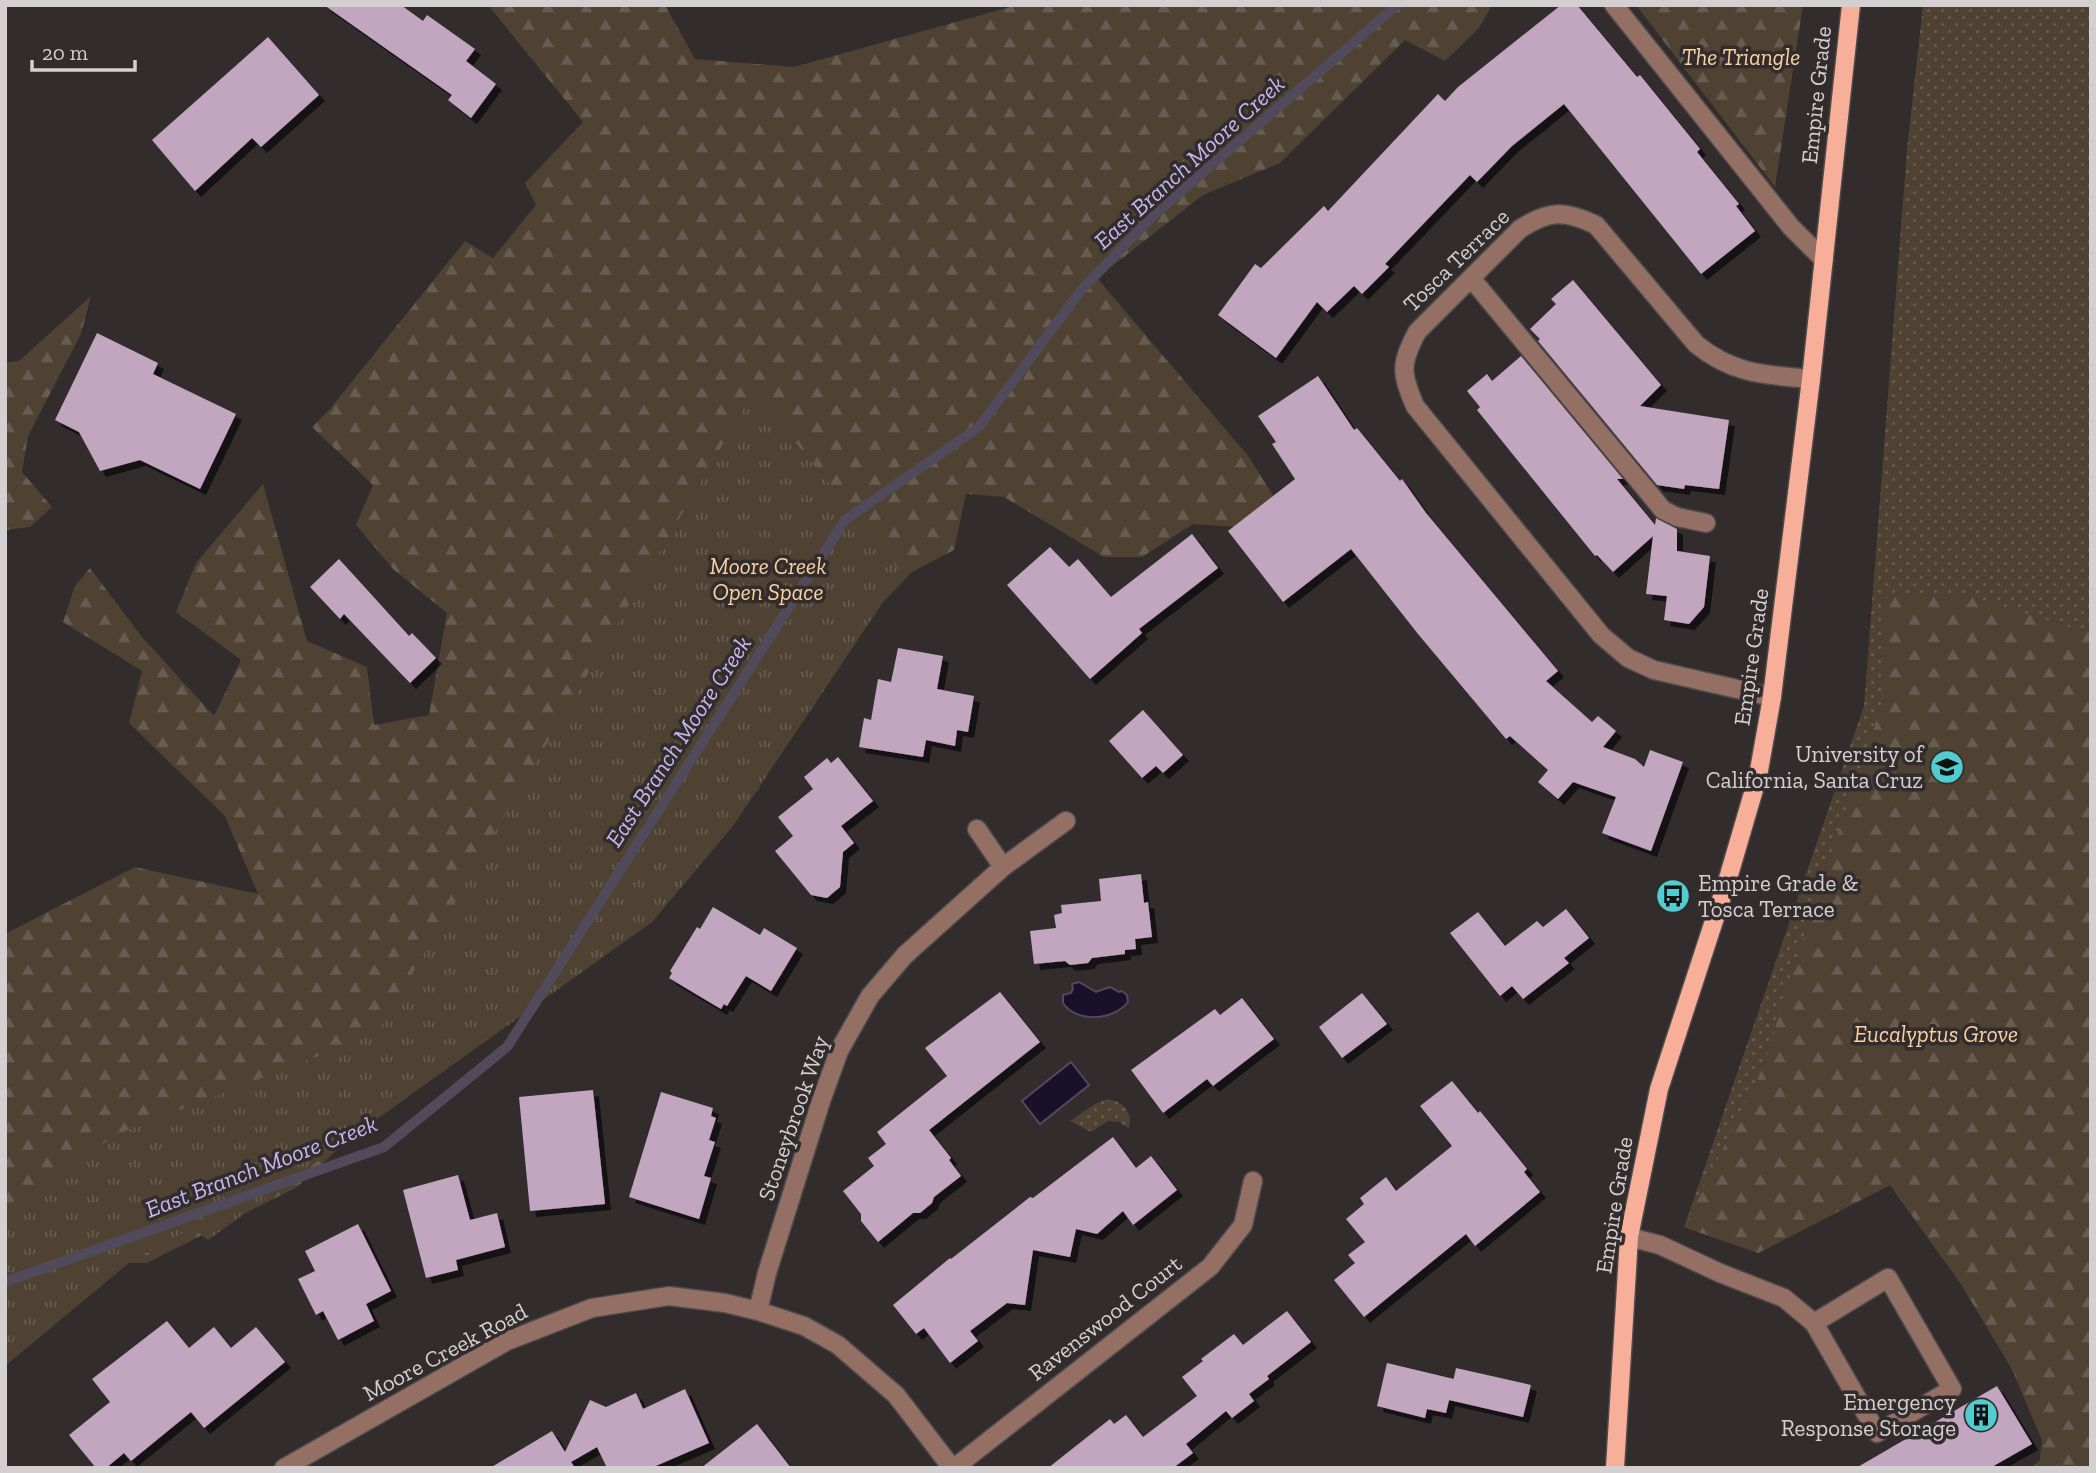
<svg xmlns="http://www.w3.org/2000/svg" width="2096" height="1473" viewBox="0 0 2096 1473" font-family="'Zilla Slab',serif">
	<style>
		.grass { fill: url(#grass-dots) }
		.forest { fill: url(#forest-firs) }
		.park { fill: url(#park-tufts) }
		.water { fill: #191029; stroke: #514a5b; stroke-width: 2 }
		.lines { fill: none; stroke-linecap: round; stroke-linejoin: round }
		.stream { stroke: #514a5b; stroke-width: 10 }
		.building { fill: #c2a5be; filter: url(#shadow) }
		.minor-casing { stroke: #4f4a4b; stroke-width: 21 }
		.major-casing { stroke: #4f4a4b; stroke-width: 21 }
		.minor { stroke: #936f64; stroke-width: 18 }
		.major { stroke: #f8af99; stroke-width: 18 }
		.labels { text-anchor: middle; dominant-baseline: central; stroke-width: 7; stroke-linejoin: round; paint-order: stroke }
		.park-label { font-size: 23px; font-style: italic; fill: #fad1a1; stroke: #322c2d }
		.street-label { font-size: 23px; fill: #d4d0d1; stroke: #322c2d }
		.poi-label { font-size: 23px; fill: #d4d0d1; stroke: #322c2d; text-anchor: end }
		.water-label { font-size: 24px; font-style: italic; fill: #c6b7ee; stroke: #322c2d }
	</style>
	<defs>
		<pattern id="grass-dots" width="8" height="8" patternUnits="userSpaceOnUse" patternTransform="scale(1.75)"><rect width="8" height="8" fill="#4f4233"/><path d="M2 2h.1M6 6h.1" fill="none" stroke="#675c50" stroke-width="1.8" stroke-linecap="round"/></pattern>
		<pattern id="forest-firs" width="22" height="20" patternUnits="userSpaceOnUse" patternTransform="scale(1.75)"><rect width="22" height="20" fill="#4f4233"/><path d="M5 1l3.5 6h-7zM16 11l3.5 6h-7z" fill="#675c50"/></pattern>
		<pattern id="park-tufts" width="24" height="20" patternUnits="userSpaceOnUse" patternTransform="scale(1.75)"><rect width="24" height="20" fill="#4f4233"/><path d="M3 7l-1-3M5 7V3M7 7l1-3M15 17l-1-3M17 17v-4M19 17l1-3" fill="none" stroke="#675c50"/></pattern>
		<filter id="shadow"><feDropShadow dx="6" dy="6" stdDeviation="0" flood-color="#0009"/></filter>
	</defs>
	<rect width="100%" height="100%" fill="#322c2d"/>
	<path class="grass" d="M 1923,5 L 2091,5 L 2091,1468 L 2031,1468 L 2040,1460 L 2042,1440 L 2012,1369 L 1961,1284 L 1890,1185 L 1758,1253 L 1684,1227 L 1864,706 L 1907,150 Z
		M 1107,1099 C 1123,1101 1133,1112 1129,1128 L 1119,1122 L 1108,1121 L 1091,1132 L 1070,1121 L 1095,1104 Z"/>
	<path class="forest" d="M 488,5 L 665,5 L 695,59 L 794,67 L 1017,5 L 1492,5 L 1479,28 L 1445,61 L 1405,40 L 1280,163 L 1203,195 L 1097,278 L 1249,457 L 1295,531 L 1193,524 L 1142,557 L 1104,557 L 1004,497 L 966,494 L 954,550 L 912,572 L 867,619 L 769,745 L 759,789 L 730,819 L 489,1009 L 297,1187 L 147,1263 L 81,1262 L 5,1348 L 5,934 L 135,867 L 258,894 L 225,816 L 129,723 L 142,671 L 63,622 L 75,586 L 90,568 L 142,637 L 214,716 L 241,660 L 176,612 L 196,563 L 263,484 L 307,641 L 367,667 L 374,725 L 429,715 L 447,613 L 393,569 L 356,525 L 373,485 L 312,427 L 330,409 L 465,241 L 493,258 L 536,205 L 525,183 L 583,122 Z
		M 1636,5 L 1803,5 L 1775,187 Z
		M 91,296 L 81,334 L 28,436 L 22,472 L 52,507 L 30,527 L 5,530 L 5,363 L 19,361 Z
		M 1969,596 L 2091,634 L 2091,1468 L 2031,1468 L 2040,1460 L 2042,1440 L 2012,1369 L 1961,1284 L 1890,1185 L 1758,1253 L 1684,1227 L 1762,1070 L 1816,898 L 1881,708 L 1883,598 Z"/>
	<path class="park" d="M 754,391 L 902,574 L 733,826 L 652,922 L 208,1240 L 192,1228 L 130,1262 L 5,1366 L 5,1206 L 118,1134 L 377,1033 Z"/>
	<path class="water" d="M 1079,982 L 1096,992 L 1110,987 L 1119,992 L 1122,991 L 1127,995 L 1128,1002 C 1113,1021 1076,1023 1063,1003 L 1063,995 L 1071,993 L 1073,989 L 1072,984 Z
		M 1071,1062 L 1089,1085 L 1040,1124 L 1022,1101 Z"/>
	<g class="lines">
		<path class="stream" d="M 5,1282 L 384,1147 L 507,1047 L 845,520 L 979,427 L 1082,289 L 1155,214 L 1397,5"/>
	</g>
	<path class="building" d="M 324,5 L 401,5 L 423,21 L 427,15 L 475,49 L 466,61 L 496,84 L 471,118 L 448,100 L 452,95 Z
		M 1561,5 L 1577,5 L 1637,77 L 1640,75 L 1700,149 L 1697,152 L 1739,204 L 1736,206 L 1755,231 L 1701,274 L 1564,104 L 1512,146 L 1477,182 L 1470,175 L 1385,264 L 1389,267 L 1362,294 L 1354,286 L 1327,312 L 1317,302 L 1276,358 L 1218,315 L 1255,264 L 1261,268 L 1324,206 L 1328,211 L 1438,94 L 1445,101 L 1458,87 Z
		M 268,37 L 319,95 L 261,147 L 252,138 L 195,191 L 152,140 Z
		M 1573,280 L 1661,385 L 1640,406 L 1729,420 L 1719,489 L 1685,485 L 1684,489 L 1657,485 L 1538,341 L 1540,339 L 1530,329 L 1556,304 L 1551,299 Z
		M 97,333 L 158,363 L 153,374 L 236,414 L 200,489 L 140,460 L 100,471 L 79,432 L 55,420 Z
		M 1521,356 L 1623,479 L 1617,479 L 1655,525 L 1656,518 L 1677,529 L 1677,551 L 1710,556 L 1704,607 L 1689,624 L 1664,620 L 1667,596 L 1646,594 L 1653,536 L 1613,572 L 1597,555 L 1595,556 L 1477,410 L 1480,407 L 1467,391 L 1487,374 L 1492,381 Z
		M 1318,376 L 1354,430 L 1357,428 L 1400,481 L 1402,479 L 1426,513 L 1558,671 L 1546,681 L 1592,722 L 1598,716 L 1616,731 L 1603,747 L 1635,759 L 1644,767 L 1650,750 L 1683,762 L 1651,851 L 1602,833 L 1616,797 L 1573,782 L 1558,799 L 1538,782 L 1548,770 L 1510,736 L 1506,739 L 1418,634 L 1351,549 L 1283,602 L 1228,531 L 1295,479 L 1272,444 L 1276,442 L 1258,416 Z
		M 1192,534 L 1218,568 L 1139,629 L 1142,633 L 1090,679 L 1007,585 L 1050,547 L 1069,567 L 1078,559 L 1111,597 Z
		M 339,559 L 409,636 L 412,633 L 436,658 L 410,683 L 344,614 L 340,619 L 310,587 Z
		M 898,648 L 943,656 L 937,689 L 974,696 L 968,732 L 957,730 L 955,746 L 926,740 L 923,757 L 859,747 L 864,718 L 871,720 L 878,679 L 891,682 Z
		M 1143,710 L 1183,755 L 1163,773 L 1156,766 L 1142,778 L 1109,741 Z
		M 838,757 L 873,801 L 841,826 L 854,843 L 843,852 L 840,887 L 827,898 L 811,895 L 775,851 L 793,836 L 778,817 L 813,789 L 804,777 L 827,758 L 831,763 Z
		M 1141,874 L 1144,903 L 1148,902 L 1152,937 L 1135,939 L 1136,949 L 1125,950 L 1125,954 L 1092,958 L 1088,963 L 1070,965 L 1065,961 L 1034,964 L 1030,931 L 1056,928 L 1054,915 L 1062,913 L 1061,905 L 1101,901 L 1099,879 Z
		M 713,907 L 760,935 L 764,928 L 797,948 L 771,991 L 746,976 L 727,1006 L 724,1004 L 721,1009 L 669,978 L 672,973 L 670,971 L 697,927 L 700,929 Z
		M 1566,909 L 1589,938 L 1564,958 L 1569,963 L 1523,999 L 1512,986 L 1500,996 L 1450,933 L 1478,912 L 1505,946 L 1537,921 L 1543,927 Z
		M 1000,992 L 1040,1042 L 929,1130 L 951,1158 L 949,1160 L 961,1176 L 934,1197 L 932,1203 L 920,1213 L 913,1213 L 878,1242 L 861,1221 L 861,1214 L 843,1191 L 874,1166 L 868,1158 L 886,1144 L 877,1132 L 947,1076 L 925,1048 Z
		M 1362,993 L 1387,1024 L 1342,1058 L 1319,1027 Z
		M 1242,998 L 1274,1039 L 1213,1086 L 1207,1079 L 1163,1113 L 1131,1070 L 1215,1009 L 1220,1015 Z
		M 1452,1081 L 1478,1113 L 1480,1111 L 1527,1169 L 1524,1172 L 1540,1192 L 1475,1246 L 1466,1234 L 1364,1317 L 1334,1280 L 1355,1263 L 1348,1255 L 1365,1242 L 1346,1219 L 1364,1204 L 1360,1198 L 1386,1177 L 1396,1191 L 1452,1146 L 1420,1106 Z
		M 593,1090 L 605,1204 L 530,1211 L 519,1097 Z
		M 661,1092 L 713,1108 L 711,1116 L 716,1118 L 709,1140 L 715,1142 L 704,1176 L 711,1178 L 699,1219 L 629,1197 Z
		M 1113,1137 L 1136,1168 L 1151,1156 L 1177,1190 L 1133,1225 L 1123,1211 L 1097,1234 L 1076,1229 L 1070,1257 L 1033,1250 L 1025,1305 L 1007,1303 L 970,1331 L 978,1341 L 950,1363 L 924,1328 L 916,1334 L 893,1305 L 950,1258 L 951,1259 L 1030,1197 L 1033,1198 Z
		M 458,1175 L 470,1220 L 497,1213 L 505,1247 L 456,1260 L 458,1270 L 426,1278 L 403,1190 Z
		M 358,1224 L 391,1291 L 366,1304 L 374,1321 L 338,1340 L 323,1311 L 316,1315 L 298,1279 L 315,1271 L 305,1251 Z
		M 1287,1311 L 1311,1342 L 1267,1376 L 1269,1379 L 1249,1394 L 1254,1401 L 1232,1418 L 1226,1411 L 1186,1444 L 1193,1453 L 1173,1468 L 1048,1468 L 1110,1419 L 1114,1424 L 1126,1415 L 1143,1437 L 1197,1396 L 1182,1377 L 1203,1361 L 1201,1359 L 1234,1334 L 1243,1345 Z
		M 167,1321 L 189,1348 L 214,1327 L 231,1348 L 256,1327 L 285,1362 L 204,1428 L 191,1412 L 131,1461 L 124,1453 L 106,1468 L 96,1468 L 69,1435 L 110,1402 L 92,1379 Z
		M 1387,1363 L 1454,1379 L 1446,1413 L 1427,1409 L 1425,1418 L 1377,1406 Z
		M 1456,1368 L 1531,1385 L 1523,1417 L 1449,1400 Z
		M 1997,1386 L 2032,1444 L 1990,1468 L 1856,1468 Z
		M 685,1389 L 709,1443 L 651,1468 L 607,1468 L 597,1447 L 571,1462 L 575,1468 L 490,1468 L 552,1431 L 565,1452 L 590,1400 L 606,1407 L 636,1393 L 643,1409 Z
		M 757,1424 L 791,1468 L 701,1468 Z"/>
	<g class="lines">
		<g class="minor-casing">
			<path id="minor" d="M 1614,5 L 1791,227 L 1824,260
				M 1471,278 L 1663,510 L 1677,517 L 1706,523
				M 1772,697 L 1654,670 L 1628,658 L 1601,635 L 1415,406 C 1401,373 1400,365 1417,332 L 1520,229 C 1549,210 1565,210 1596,225 L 1696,344 C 1732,374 1765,375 1811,379
				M 977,829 L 1003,867
				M 1629,1237 L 1660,1245 L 1720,1273 L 1784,1298 L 1814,1323 L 1877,1433 L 1952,1389 L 1888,1278 L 1814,1323
				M 758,1311 L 767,1273 L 821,1101 L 839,1051 L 870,996 L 905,955 L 1003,867 L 1066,821
				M 284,1468 L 507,1341 L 592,1308 L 669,1296 L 725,1303 L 758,1311 L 804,1326 L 838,1345 L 896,1395 L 952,1468
				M 954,1468 L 1210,1267 L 1243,1225 L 1253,1181"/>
		</g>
		<g class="major-casing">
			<path id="major" d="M 1615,1468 L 1629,1237 L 1659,1089 L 1729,875 L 1758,776 L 1772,697 L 1811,379 L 1851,5"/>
		</g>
		<use href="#minor" class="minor"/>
		<use href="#major" class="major"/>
	</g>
	<defs>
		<g id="university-disc" transform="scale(1.75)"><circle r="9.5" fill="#52cdcf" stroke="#322c2d"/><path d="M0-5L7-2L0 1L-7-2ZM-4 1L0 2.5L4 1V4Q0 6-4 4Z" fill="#111"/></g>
		<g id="bus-disc" transform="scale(1.75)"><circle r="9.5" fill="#52cdcf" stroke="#322c2d"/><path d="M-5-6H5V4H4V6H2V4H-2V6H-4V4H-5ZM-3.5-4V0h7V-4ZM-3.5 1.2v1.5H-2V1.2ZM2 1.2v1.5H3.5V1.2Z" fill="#111"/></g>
		<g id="building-disc" transform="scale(1.75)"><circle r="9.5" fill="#52cdcf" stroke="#322c2d"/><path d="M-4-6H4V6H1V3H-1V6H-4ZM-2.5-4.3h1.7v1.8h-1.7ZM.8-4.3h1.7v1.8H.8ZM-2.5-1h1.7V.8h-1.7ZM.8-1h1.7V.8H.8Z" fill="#111"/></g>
	</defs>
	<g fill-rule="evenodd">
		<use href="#university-disc" x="1947" y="767"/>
		<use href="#bus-disc" x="1673" y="896"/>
		<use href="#building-disc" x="1981" y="1415"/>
	</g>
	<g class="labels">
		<g class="park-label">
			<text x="1741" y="57">The Triangle</text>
			<text x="768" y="566">Moore Creek<tspan x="768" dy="26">Open Space</tspan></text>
			<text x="1936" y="1034">Eucalyptus Grove</text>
		</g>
		<g class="street-label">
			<text transform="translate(1816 95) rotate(-84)">Empire Grade</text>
			<text transform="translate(1456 260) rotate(-44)">Tosca Terrace</text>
			<text transform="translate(1751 657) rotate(-82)">Empire Grade</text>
			<text transform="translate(793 1118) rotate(-71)">Stoneybrook Way</text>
			<text transform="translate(1614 1205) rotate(-81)">Empire Grade</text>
			<text transform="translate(1105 1318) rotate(-38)">Ravenswood Court</text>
			<text transform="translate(445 1352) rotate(-28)">Moore Creek Road</text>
		</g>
		<g class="poi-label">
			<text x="1923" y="754">University of<tspan x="1923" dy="26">California, Santa Cruz</tspan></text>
			<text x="1698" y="883" text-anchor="start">Empire Grade &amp;<tspan x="1698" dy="26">Tosca Terrace</tspan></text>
			<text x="1956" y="1402">Emergency<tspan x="1956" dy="26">Response Storage</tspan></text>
		</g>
		<g class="water-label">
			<text transform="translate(1189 162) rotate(-42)">East Branch Moore Creek</text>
			<text transform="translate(678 741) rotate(-57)">East Branch Moore Creek</text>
			<text transform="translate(261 1166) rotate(-21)">East Branch Moore Creek</text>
		</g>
	</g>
	<rect width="2096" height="1473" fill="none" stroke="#d4d0d1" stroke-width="14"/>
	<path d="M32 60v10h103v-10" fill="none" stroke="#d4d0d1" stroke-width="3.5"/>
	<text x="42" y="60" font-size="21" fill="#d4d0d1" stroke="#322c2d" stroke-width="5" paint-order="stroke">20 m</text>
</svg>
